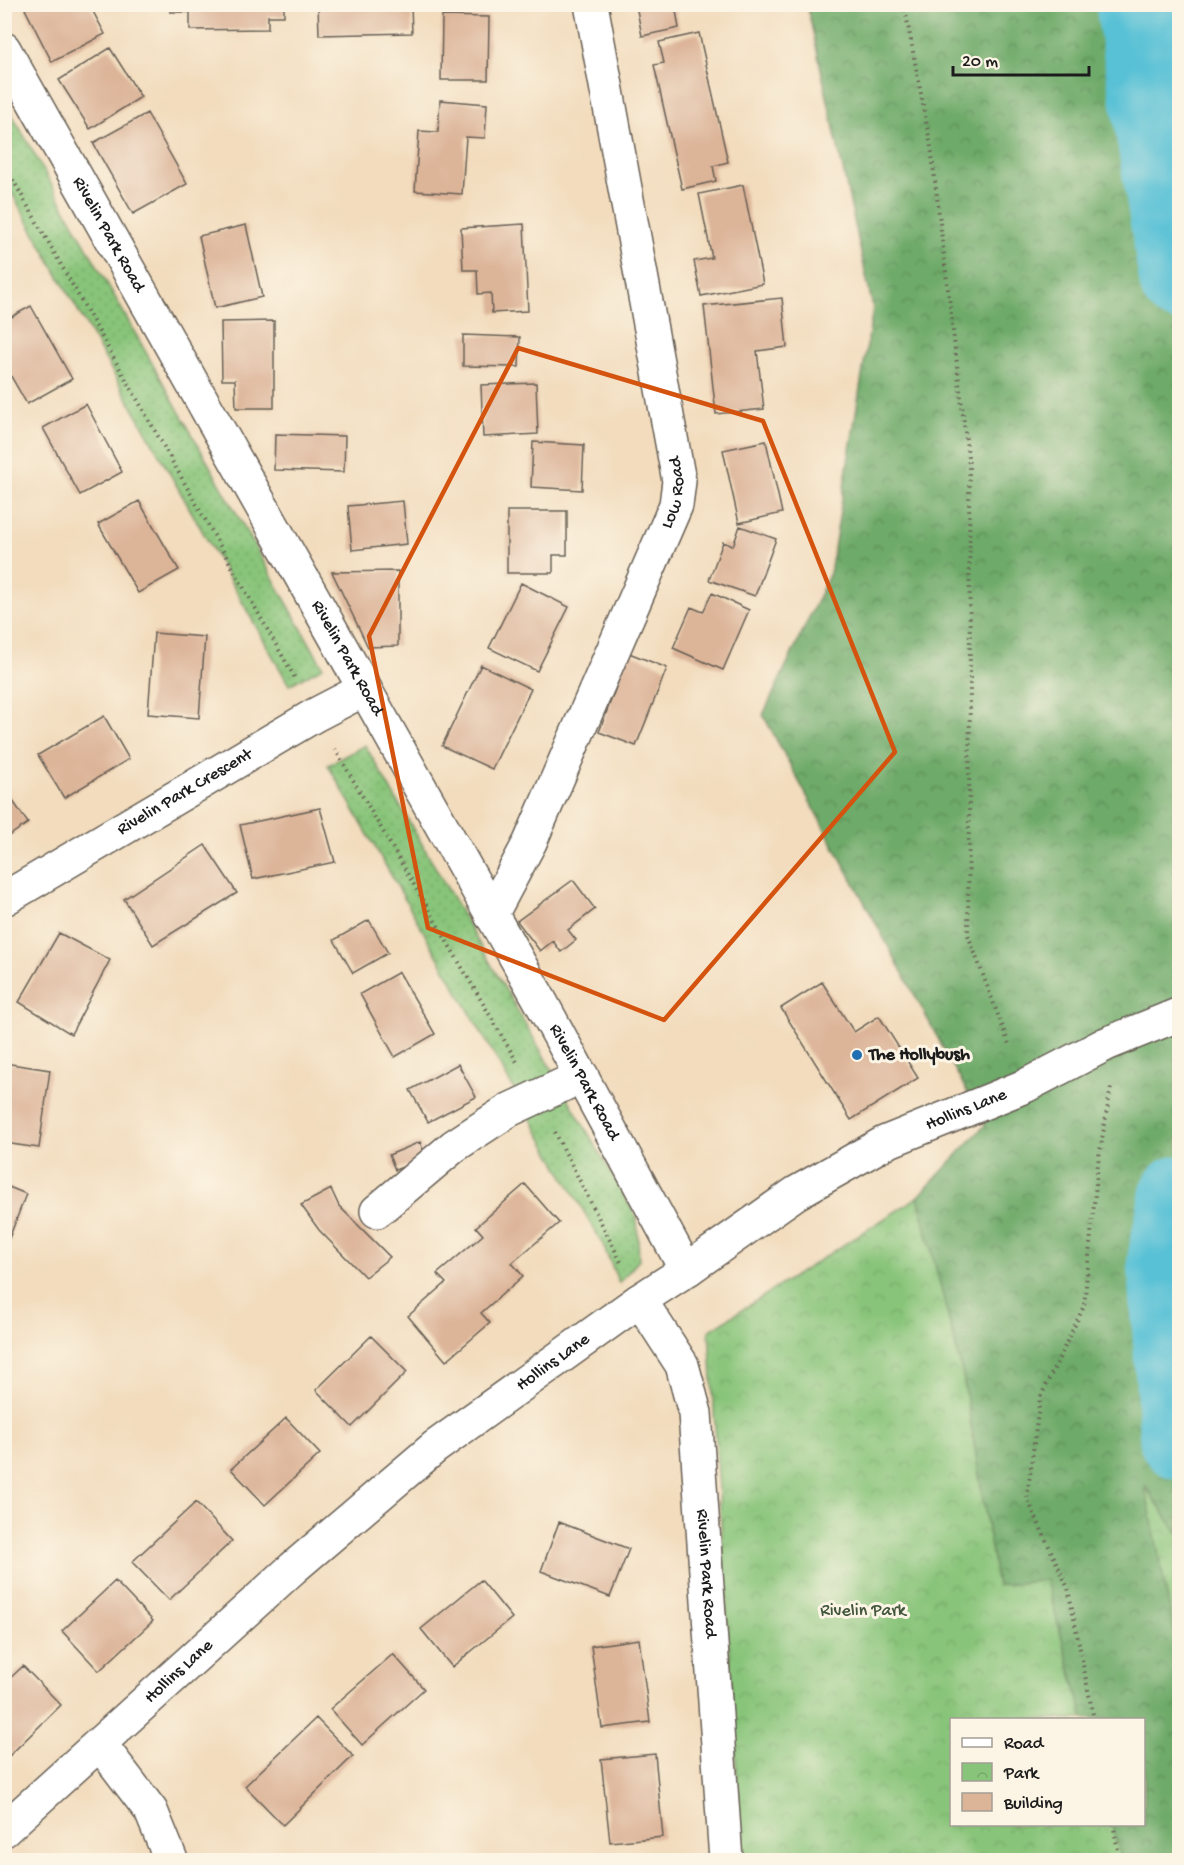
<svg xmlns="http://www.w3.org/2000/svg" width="1184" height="1865" viewBox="0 0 1184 1865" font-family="'Gochi Hand',sans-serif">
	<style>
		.grass { fill: url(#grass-dots); stroke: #52704a; stroke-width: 1.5 }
		.forest { fill: url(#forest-crowns); stroke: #456342; stroke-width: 1.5 }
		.park { fill: url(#park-crowns); stroke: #52704a; stroke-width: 1.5 }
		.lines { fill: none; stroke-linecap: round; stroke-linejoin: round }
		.river { stroke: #59c1d6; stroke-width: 81 }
		.building { fill: #dcb498 }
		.minor-casing { stroke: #675f54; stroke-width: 36 }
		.path { stroke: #675f54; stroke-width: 4; stroke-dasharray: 1.5 4.5; stroke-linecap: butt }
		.minor { stroke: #fff; stroke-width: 33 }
		.marked { fill: none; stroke: #d4530e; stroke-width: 4.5; stroke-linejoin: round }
		.poi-dot { fill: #1f6fb2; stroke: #fcf5e5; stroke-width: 2 }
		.labels { text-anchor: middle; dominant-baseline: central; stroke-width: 6; stroke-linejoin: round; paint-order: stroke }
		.street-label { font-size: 18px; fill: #1c1c1c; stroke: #fcf5e5 }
		.poi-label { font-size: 18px; font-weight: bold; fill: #1c1c1c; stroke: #fcf5e5; text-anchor: start }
		.park-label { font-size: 18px; fill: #42573d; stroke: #fcf5e5 }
	</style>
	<defs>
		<pattern id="grass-dots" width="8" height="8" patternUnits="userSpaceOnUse" patternTransform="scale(1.5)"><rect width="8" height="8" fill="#88c479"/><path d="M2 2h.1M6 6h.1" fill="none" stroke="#75a868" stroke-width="1.8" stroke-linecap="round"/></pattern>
		<pattern id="forest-crowns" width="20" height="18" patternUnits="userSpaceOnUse" patternTransform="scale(1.5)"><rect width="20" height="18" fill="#6eaa69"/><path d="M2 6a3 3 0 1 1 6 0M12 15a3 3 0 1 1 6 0" fill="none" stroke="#5a8a56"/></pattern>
		<pattern id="park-crowns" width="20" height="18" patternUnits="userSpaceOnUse" patternTransform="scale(1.5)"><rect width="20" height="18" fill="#88c479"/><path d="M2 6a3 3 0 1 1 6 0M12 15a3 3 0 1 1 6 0" fill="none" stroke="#75a868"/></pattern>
	</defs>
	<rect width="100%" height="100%" fill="#fcf5e5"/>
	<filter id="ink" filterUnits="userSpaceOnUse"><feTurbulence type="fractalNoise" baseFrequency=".0167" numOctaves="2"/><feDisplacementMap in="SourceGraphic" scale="12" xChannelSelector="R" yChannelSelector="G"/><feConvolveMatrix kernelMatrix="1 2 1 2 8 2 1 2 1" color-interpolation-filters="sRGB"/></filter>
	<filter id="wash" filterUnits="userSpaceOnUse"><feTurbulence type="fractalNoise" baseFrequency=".008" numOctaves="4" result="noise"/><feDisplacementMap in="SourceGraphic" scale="24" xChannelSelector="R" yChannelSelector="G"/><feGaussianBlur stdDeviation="1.35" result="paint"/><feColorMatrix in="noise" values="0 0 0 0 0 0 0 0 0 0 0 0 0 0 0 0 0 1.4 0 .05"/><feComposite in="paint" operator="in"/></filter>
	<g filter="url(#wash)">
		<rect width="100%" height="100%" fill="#f2dcbd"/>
		<path class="grass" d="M 4,100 L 323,667 L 289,685 L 5,181 Z
			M 365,745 L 637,1218 L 639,1260 L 619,1283 L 603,1245 L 328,765 Z"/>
		<path class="forest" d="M 807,5 L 1179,5 L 1179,1536 L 1146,1488 L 1179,1655 L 1179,1860 L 1122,1860 L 1112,1825 L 1144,1824 L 1144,1720 L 1084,1719 L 1046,1580 L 997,1586 L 963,1376 L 918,1197 L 985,1125 L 763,715 L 830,573 L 873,308 Z"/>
		<path class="park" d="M 918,1197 L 963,1376 L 997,1586 L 1046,1580 L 1084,1719 L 952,1720 L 952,1824 L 1112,1825 L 1122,1860 L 742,1860 L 709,1331 Z
			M 1145,1486 L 1179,1536 L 1179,1656 Z"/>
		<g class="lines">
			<path class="river" d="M 1136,4 L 1180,281
				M 1180,1196 L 1168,1259 L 1180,1439"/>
		</g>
		<g id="blocks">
			<path class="building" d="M 33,4 L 89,4 L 105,34 L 52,62 L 25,9 Z
				M 170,4 L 284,4 L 284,16 L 268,16 L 268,29 L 190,30 L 190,12 L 170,12 Z
				M 318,4 L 411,4 L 412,33 L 319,35 Z
				M 636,5 L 675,5 L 679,28 L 642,36 Z
				M 442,16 L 489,17 L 488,80 L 441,80 Z
				M 699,33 L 728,162 L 713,166 L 716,181 L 682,189 L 654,65 L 664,63 L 659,42 Z
				M 110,48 L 141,97 L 90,129 L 59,80 Z
				M 440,100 L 487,104 L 485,138 L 466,137 L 462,194 L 415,191 L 419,131 L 438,132 Z
				M 147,113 L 187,184 L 133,214 L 93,143 Z
				M 743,185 L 763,284 L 701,296 L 694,261 L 712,258 L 699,194 Z
				M 524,224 L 528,311 L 492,313 L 491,293 L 478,294 L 477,270 L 463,270 L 461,228 Z
				M 246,225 L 262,297 L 215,308 L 199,236 Z
				M 782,298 L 787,347 L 757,351 L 764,409 L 716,414 L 704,306 Z
				M 31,306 L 72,379 L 27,404 L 4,364 L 4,321 Z
				M 274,321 L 274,408 L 236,408 L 235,380 L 222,380 L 221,322 Z
				M 463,335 L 520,337 L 519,367 L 463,366 Z
				M 536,383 L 538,434 L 483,437 L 481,385 Z
				M 86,404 L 122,472 L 80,495 L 43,428 Z
				M 275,434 L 345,436 L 344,472 L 274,470 Z
				M 766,441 L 782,513 L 739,523 L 723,450 Z
				M 533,442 L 584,445 L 582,490 L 531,487 Z
				M 139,501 L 179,570 L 138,593 L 98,524 Z
				M 403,501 L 407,544 L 352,550 L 348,506 Z
				M 507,511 L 567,511 L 567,555 L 553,555 L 553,573 L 507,573 Z
				M 740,526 L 776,539 L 755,596 L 709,580 L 723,542 L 733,546 Z
				M 398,571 L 398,646 L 368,647 L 332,572 Z
				M 521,583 L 569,607 L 537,671 L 489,648 Z
				M 712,593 L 749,610 L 723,670 L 673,648 L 691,607 L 703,612 Z
				M 154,633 L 205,637 L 199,718 L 148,714 Z
				M 629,653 L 667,668 L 636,746 L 599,732 Z
				M 481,665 L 531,689 L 492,769 L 442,746 Z
				M 104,716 L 129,759 L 64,798 L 38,755 Z
				M 4,788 L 28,823 L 4,839 Z
				M 320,808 L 335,862 L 253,879 L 240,825 Z
				M 205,845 L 237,893 L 153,945 L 124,899 Z
				M 573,880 L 595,909 L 568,930 L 576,940 L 561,952 L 553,941 L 540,951 L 517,921 Z
				M 369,920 L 388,953 L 353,973 L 334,940 Z
				M 59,933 L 110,960 L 71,1034 L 19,1002 Z
				M 399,972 L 435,1034 L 395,1057 L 360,994 Z
				M 822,982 L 854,1032 L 879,1016 L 918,1078 L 851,1120 L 781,1008 Z
				M 4,1063 L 50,1070 L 39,1148 L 4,1143 Z
				M 458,1064 L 476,1097 L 428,1122 L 410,1090 Z
				M 420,1142 L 426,1158 L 395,1170 L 389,1155 Z
				M 525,1184 L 559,1223 L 512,1263 L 523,1276 L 481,1313 L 490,1323 L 446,1361 L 408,1316 L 446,1283 L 437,1274 L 483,1235 L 476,1227 Z
				M 4,1185 L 26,1194 L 5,1249 L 4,1249 Z
				M 331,1189 L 339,1206 L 390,1257 L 365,1277 L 319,1230 L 301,1205 Z
				M 371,1336 L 407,1372 L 352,1427 L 316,1390 Z
				M 286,1418 L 320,1454 L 265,1505 L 231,1469 Z
				M 196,1502 L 232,1541 L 169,1600 L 132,1562 Z
				M 559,1522 L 629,1549 L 610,1597 L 541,1571 Z
				M 481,1580 L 512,1618 L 452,1667 L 421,1629 Z
				M 115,1581 L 153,1621 L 99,1671 L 62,1631 Z
				M 639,1639 L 650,1722 L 602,1728 L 591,1646 Z
				M 393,1654 L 424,1689 L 362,1745 L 330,1709 Z
				M 23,1666 L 61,1705 L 7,1758 L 4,1756 L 4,1684 Z
				M 316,1718 L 353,1756 L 283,1825 L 245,1786 Z
				M 655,1754 L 663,1837 L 610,1842 L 601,1759 Z"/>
		</g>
	</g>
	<g filter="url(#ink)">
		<use href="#blocks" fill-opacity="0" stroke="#675f54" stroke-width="1.5"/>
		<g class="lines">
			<g class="minor-casing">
				<g id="minor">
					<path id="s1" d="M 4,49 L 541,1002 L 678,1255 L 688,1269"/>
					<path id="s2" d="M 4,899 L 315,715 L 365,689"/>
					<path id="s3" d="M 491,915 L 530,842 L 676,505 L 679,481 L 591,4"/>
					<path d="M 377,1211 L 454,1146 L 509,1110 L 582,1076"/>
					<path id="s4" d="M 640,1300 L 682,1365 L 695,1413 L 726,1860"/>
					<path d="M 100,1744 L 151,1811 L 171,1860"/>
					<path id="s5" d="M 4,1830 L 293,1568 L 435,1447 L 640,1300 L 688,1269 L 796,1193 L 884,1143 L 1025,1086 L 1106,1044 L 1180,1014"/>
				</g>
			</g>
			<path class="path" d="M 904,4 L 931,147 L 969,465 L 970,683 L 968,935 L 1010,1047
				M 4,164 L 296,680
				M 335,749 L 517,1062
				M 555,1132 L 622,1264
				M 1094,1720 L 1068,1588 L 1027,1498 L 1040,1398 L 1084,1306 L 1098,1163 L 1111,1087
				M 1113,1824 L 1120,1860"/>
			<use href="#minor" class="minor"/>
		</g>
	</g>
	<path class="marked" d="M 518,348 L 763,421 L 895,752 L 664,1020 L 428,928 L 369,636 Z"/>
	<circle class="poi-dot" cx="857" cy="1055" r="6"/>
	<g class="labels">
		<g class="street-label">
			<text stroke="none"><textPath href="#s1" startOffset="213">Rivelin Park Road</textPath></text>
			<text stroke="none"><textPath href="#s3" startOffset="462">Low Road</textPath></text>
			<text stroke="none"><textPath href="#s1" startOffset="699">Rivelin Park Road</textPath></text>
			<text stroke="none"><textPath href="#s2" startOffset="210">Rivelin Park Crescent</textPath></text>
			<text stroke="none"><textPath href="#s1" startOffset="1185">Rivelin Park Road</textPath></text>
			<text stroke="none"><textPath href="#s5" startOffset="1208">Hollins Lane</textPath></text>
			<text stroke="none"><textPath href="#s5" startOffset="722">Hollins Lane</textPath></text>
			<text stroke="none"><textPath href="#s4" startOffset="288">Rivelin Park Road</textPath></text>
			<text stroke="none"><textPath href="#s5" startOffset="236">Hollins Lane</textPath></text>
		</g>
		<g class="poi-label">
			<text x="869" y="1055">The Hollybush</text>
		</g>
		<g class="park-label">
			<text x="863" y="1611">Rivelin Park</text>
		</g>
	</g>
	<rect width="1184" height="1865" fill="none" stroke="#fcf5e5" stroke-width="24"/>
	<rect x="950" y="1718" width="195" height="108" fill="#fcf5e5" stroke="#a29e95" stroke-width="1.5"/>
	<rect x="962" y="1738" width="30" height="9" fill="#ffffff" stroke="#a29e95" stroke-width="1.5"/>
	<text x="1004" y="1748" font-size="18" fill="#1c1c1c">Road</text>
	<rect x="962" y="1763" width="30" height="18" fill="url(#park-crowns)" stroke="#a29e95" stroke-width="1.5"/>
	<text x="1004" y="1778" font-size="18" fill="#1c1c1c">Park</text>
	<rect x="962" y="1793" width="30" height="18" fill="#dcb498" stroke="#a29e95" stroke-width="1.5"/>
	<text x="1004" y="1808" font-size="18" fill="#1c1c1c">Building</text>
	<path d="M953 66v9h136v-9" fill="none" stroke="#1c1c1c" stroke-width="3"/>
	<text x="962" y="66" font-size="18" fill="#1c1c1c" stroke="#fcf5e5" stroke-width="4.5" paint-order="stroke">20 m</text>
</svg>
